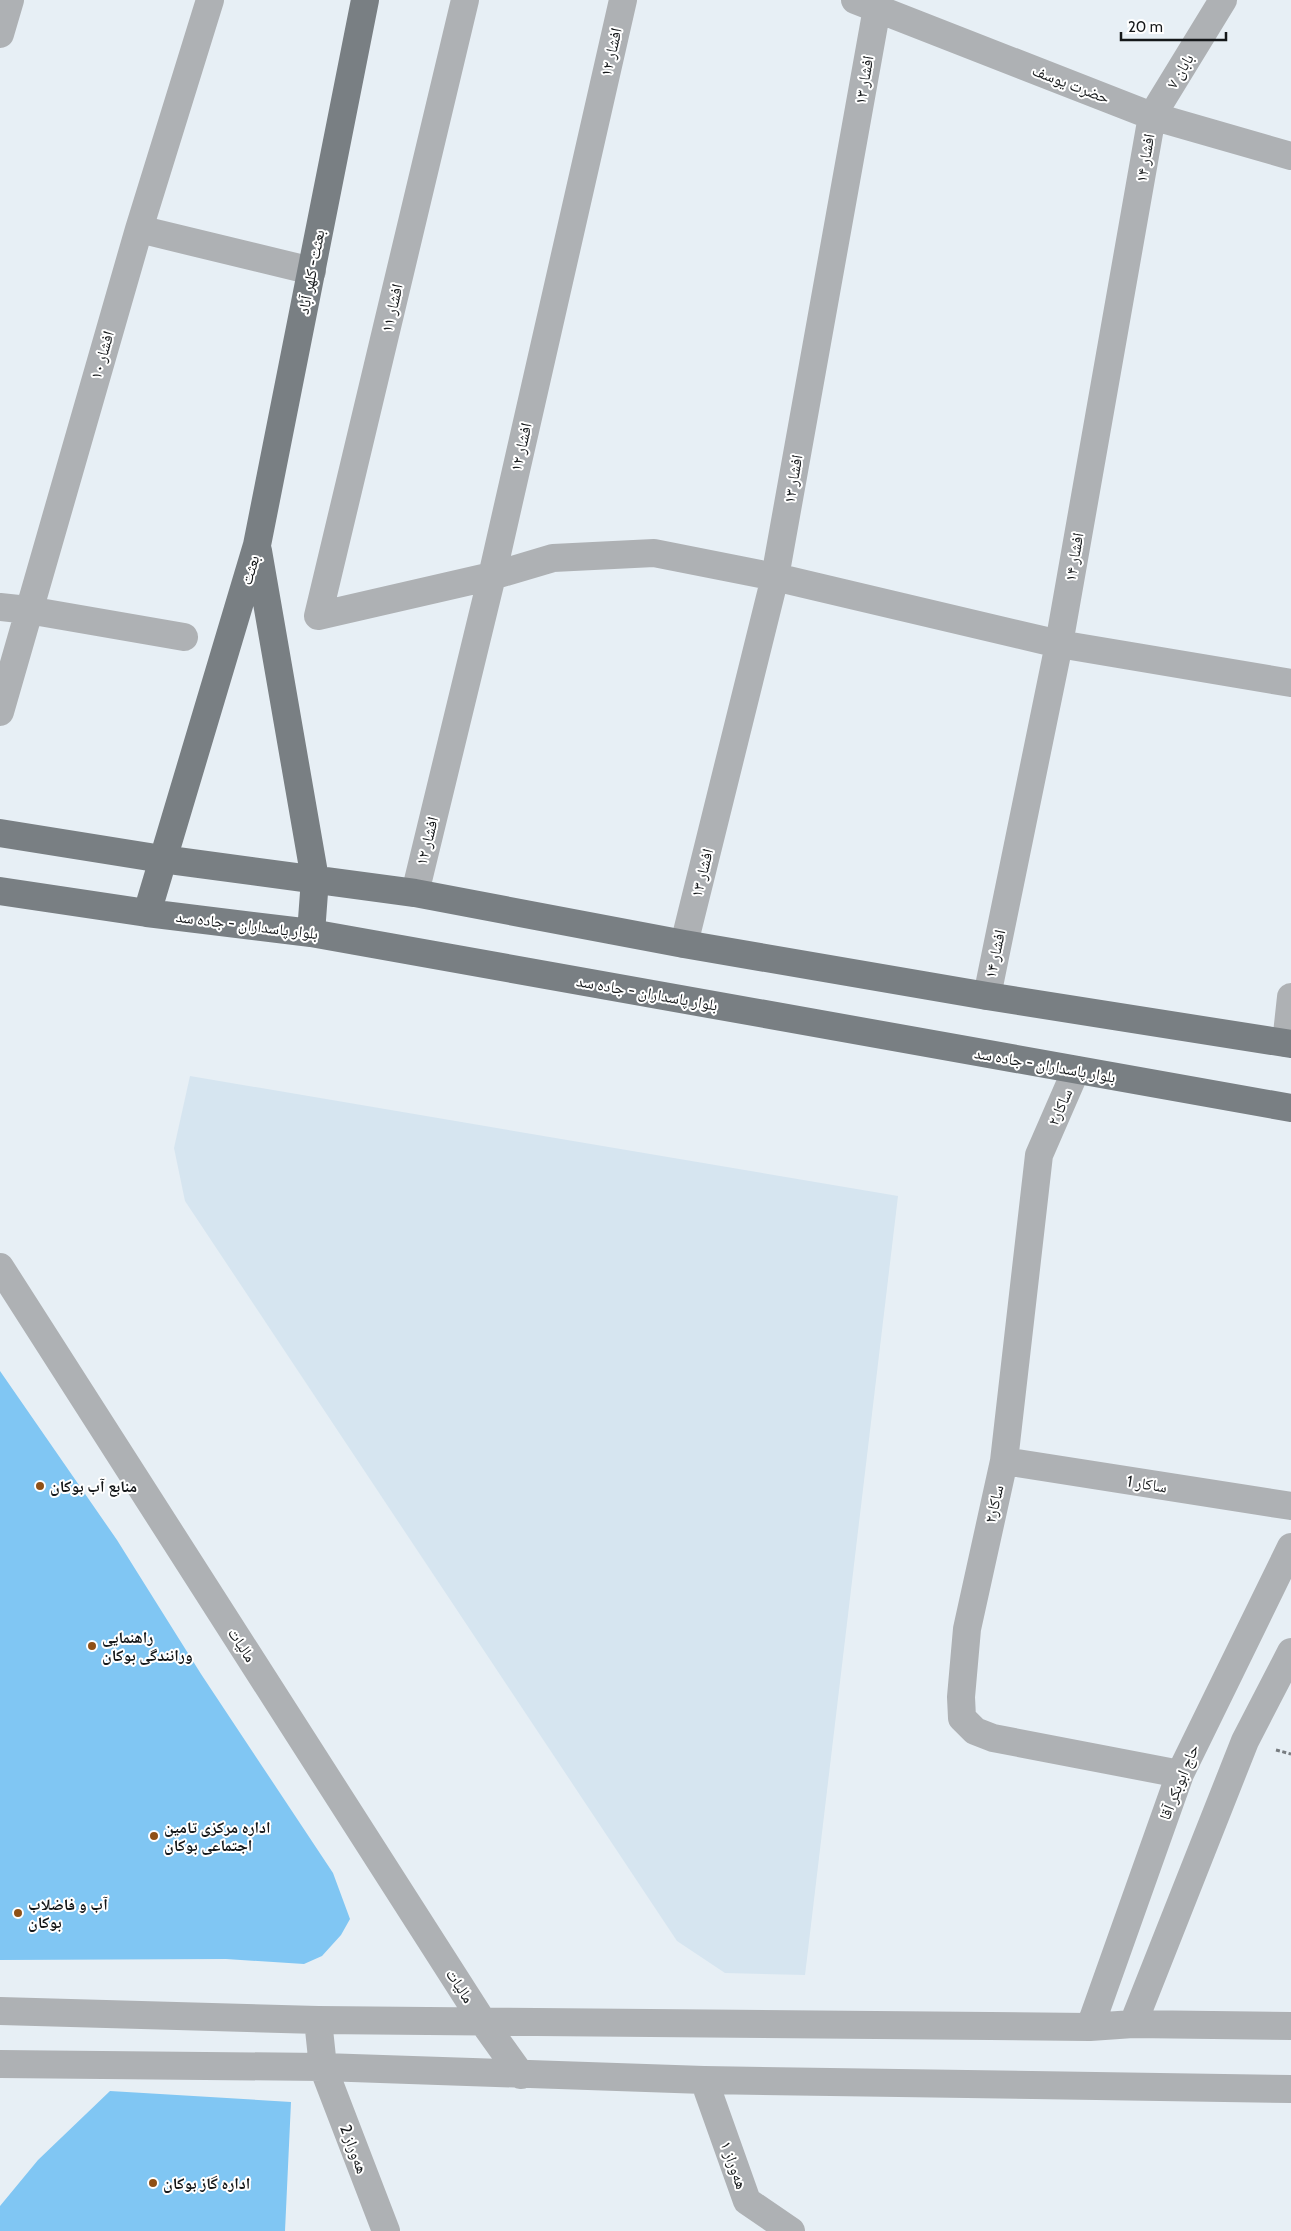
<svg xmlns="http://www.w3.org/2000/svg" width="1291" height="2231" viewBox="0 0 1291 2231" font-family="Cabin,'Noto Naskh Arabic',sans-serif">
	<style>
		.built { fill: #d6e5f0 }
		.building { fill: #80c6f3 }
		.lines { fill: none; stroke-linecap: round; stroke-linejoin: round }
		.path { stroke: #777c80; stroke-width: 3; stroke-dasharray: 4 2.5; stroke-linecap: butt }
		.minor { stroke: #aeb1b4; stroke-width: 28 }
		.major { stroke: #797f83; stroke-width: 28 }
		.poi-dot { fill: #8f5016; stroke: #fff; stroke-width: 2 }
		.labels { text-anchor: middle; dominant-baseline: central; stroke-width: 4; stroke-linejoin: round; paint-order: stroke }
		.street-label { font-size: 16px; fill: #15181a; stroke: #fff }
		.poi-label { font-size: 16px; font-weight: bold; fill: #15181a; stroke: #fff; text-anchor: start }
	</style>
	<rect width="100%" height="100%" fill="#e7eff5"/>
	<path class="built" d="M 190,1076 L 898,1196 L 805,1975 L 725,1973 L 677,1941 L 185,1201 L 174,1148 Z"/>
	<path class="building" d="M 0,1371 L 117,1540 L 201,1674 L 333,1873 L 350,1919 L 341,1935 L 322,1956 L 304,1964 L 226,1959 L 0,1960 Z
		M 110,2091 L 291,2102 L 285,2231 L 0,2231 L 0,2206 L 38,2160 Z"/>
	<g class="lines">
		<path class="path" d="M 1276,1750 L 1291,1754"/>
		<path class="minor" d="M 465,0 L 318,616 L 492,576 L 553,558 L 654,553 L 775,577 L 1059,644 L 1291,683
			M 855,0 L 1152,116 L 1291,156
			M 0,34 L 10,0
			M 139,229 L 312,271
			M 0,607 L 28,610 L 184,637
			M 0,712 L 139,229 L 210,0
			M 415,893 L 492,576 L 623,0
			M 684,944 L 775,577 L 877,8
			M 987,996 L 1059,644 L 1152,116 L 1223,0
			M 1286,1043 L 1291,997
			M 1076,1070 L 1039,1155 L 1004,1461 L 967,1629 L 961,1697 L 962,1718 L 975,1731 L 993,1738 L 1180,1774
			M 0,1267 L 483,2022 L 521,2075
			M 1004,1461 L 1291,1506
			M 0,2011 L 318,2020 L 1090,2027 L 1133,2024 L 1291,2026
			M 318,2020 L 323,2067 L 386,2231
			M 1133,2024 L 1245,1741 L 1291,1652
			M 1090,2027 L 1180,1774 L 1291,1547
			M 0,2064 L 323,2067 L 704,2080 L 1291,2089
			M 704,2080 L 747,2201 L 791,2231"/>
		<path class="major" d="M 258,551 L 315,879 L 311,933
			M 0,833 L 162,859 L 415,893 L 684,944 L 987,996 L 1291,1044
			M 0,891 L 147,913 L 311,933 L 1291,1108
			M 147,913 L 257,545 L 365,0"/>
	</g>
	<g class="poi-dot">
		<circle cx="40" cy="1486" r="5"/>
		<circle cx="92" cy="1646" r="5"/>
		<circle cx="154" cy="1836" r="5"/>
		<circle cx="18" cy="1913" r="5"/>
		<circle cx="153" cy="2183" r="5"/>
	</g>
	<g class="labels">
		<g class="street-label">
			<text transform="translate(611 52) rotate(-77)">افشار ۱۲</text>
			<text transform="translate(1180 71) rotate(-59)">بابان ۷</text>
			<text transform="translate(864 80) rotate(-80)">افشار ۱۳</text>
			<text transform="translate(1071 84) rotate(21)">حضرت یوسف</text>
			<text transform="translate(1145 158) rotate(-80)">افشار ۱۴</text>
			<text transform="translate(311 272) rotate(-79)">بعثت- کلهر آباد</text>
			<text transform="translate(392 308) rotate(-77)">افشار ۱۱</text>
			<text transform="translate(102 355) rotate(-74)">افشار ۱۰</text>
			<text transform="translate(521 447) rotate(-77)">افشار ۱۲</text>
			<text transform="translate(793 479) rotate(-80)">افشار ۱۳</text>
			<text transform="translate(1074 557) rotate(-80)">افشار ۱۴</text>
			<text transform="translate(250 570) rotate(-73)">بعثت</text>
			<text transform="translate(427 841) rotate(-76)">افشار ۱۲</text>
			<text transform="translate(702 873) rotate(-76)">افشار ۱۳</text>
			<text transform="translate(247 925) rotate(7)">بلوار پاسداران - جاده سد</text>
			<text transform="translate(995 954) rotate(-78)">افشار ۱۴</text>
			<text transform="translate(647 993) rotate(10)">بلوار پاسداران - جاده سد</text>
			<text transform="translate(1045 1065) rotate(10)">بلوار پاسداران - جاده سد</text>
			<text transform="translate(1060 1107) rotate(-66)">ساکار۲</text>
			<text transform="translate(1147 1484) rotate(9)">ساکار 1</text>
			<text transform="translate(994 1504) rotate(-77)">ساکار۲</text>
			<text transform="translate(242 1645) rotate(57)">مالیات</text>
			<text transform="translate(1179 1782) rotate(-68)">حاج ابوبکر آقا</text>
			<text transform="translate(460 1986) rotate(57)">مالیات</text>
			<text transform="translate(354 2149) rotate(69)">هەوراز 2</text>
			<text transform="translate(734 2165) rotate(70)">هەوراز ۱</text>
		</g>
		<g class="poi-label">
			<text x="50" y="1486">منابع آب بوکان</text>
			<text x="102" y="1637">راهنمایی<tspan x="102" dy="18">ورانندگی بوکان</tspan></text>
			<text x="164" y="1827">اداره مرکزی تامین<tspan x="164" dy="18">اجتماعی بوکان</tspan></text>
			<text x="28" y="1904">آب و فاضلاب<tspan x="28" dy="18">بوکان</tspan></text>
			<text x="163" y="2183">اداره گاز بوکان</text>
		</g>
	</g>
	<path d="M1121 32v8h105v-8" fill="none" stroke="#15181a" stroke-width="2.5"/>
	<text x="1128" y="32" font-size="15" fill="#15181a" stroke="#ffffff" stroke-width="4" paint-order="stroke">20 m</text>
</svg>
